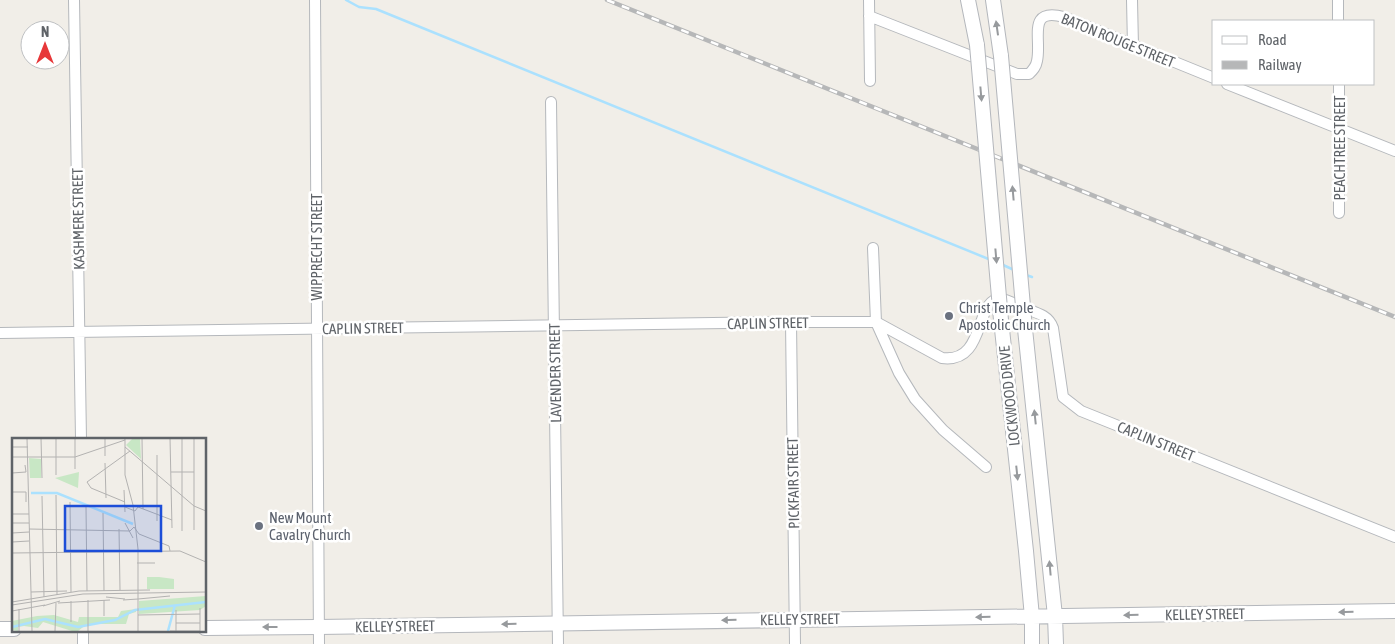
<svg xmlns="http://www.w3.org/2000/svg" width="1395" height="644" viewBox="0 0 1395 644" font-family="'Asap Condensed',sans-serif">
	<style>
		.lines { fill: none; stroke-linecap: round; stroke-linejoin: round }
		.stream { stroke: #abe1fe; stroke-width: 2.5 }
		.street-casing { stroke: #b5b8bc; stroke-width: 12 }
		.secondary-casing { stroke: #b4b7bc; stroke-width: 16 }
		.street { stroke: #fff; stroke-width: 10 }
		.secondary { stroke: #fff; stroke-width: 14 }
		.rail-casing { stroke: #b6b7b8; stroke-width: 4.5 }
		.rail { stroke: #fff; stroke-width: 2.5; stroke-dasharray: 8; stroke-linecap: butt }
		.secondary-bridge-casing { stroke: #b4b7bc; stroke-width: 16; stroke-linecap: butt }
		.secondary-bridge { stroke: #fff; stroke-width: 14 }
		.oneway { fill: #979a9d }
		.worship-dot { fill: #6b7280; stroke: #fff; stroke-width: 2 }
		.labels { text-anchor: middle; dominant-baseline: central; stroke-width: 5; stroke-linejoin: round; paint-order: stroke }
		.street-label { font-size: 15px; fill: #5f6368; stroke: #fff }
		.worship-label { font-size: 15px; fill: #5b616d; stroke: #fff; text-anchor: start }
		.inset-river { fill: none; stroke: #abe1fe; stroke-width: 2.5 }
		.inset-road { fill: none; stroke: #b3b2b1; stroke-width: 1 }
		.view { fill: #1d4ed8; fill-opacity: 0.15; stroke: #1d4ed8; stroke-width: 2.5 }
		.inset-edge { fill: none; stroke: #5f6368; stroke-width: 2.5 }
	</style>
	<rect width="100%" height="100%" fill="#f1eee8"/>
	<g class="lines">
		<path class="stream" d="M 346,0 L 359,7 L 376,9 L 991,260
			M 1001,264 L 1014,270
			M 1026,275 L 1032,277"/>
		<g class="street-casing">
			<path id="street" d="M 74,0 L 81,439
				M 315,0 L 319,644
				M 869,0 L 870,81
				M 1132,0 L 1133,46
				M 1338,0 L 1338,21
				M 869,16 L 1017,74 L 1029,74 C 1033,70 1036,67 1037,61 C 1042,39 1026,7 1064,17 L 1214,78
				M 1227,84 L 1395,151
				M 551,102 L 558,644
				M 1339,213 L 1339,84
				M 873,248 L 876,322 L 899,373 L 915,399 L 943,430 L 986,467
				M 791,322 L 795,644
				M 0,333 L 791,322 L 876,322 L 942,358 C 987,364 974,297 1001,299 C 1009,300 1019,306 1026,309 C 1038,313 1049,316 1053,328 L 1063,397 L 1081,411 L 1395,537
				M 83,630 L 83,644"/>
		</g>
		<g class="secondary-casing">
			<path id="secondary" d="M 968,0 L 977,45
				M 993,0 L 1001,56
				M 1001,320 L 1026,551 L 1032,617 L 1032,644
				M 1025,329 L 1055,616 L 1056,644
				M 205,628 L 318,627 L 1395,611
				M 0,629 L 14,629"/>
		</g>
		<use href="#street" class="street"/>
		<use href="#secondary" class="secondary"/>
		<g class="rail-casing">
			<path id="rail" d="M 607,0 L 1395,317"/>
		</g>
		<use href="#rail" class="rail"/>
		<g class="secondary-bridge-casing">
			<path id="secondary-bridge" d="M 977,45 L 1001,320
				M 1001,56 L 1025,329"/>
		</g>
		<use href="#secondary-bridge" class="secondary-bridge"/>
	</g>
	<defs><path id="oneway-solid" d="M-6-.8H1V-3.2L6.5 0L1 3.2V.8H-6Z" transform="scale(1.25)"/></defs>
	<g class="oneway">
		<use href="#oneway-solid" transform="translate(997 28) rotate(-98)"/>
		<use href="#oneway-solid" transform="translate(981 94) rotate(85)"/>
		<use href="#oneway-solid" transform="translate(1013 193) rotate(-95)"/>
		<use href="#oneway-solid" transform="translate(996 256) rotate(85)"/>
		<use href="#oneway-solid" transform="translate(1035 417) rotate(-96)"/>
		<use href="#oneway-solid" transform="translate(1017 473) rotate(84)"/>
		<use href="#oneway-solid" transform="translate(1050 568) rotate(-95)"/>
		<use href="#oneway-solid" transform="translate(1346 612) rotate(179)"/>
		<use href="#oneway-solid" transform="translate(1131 615) rotate(179)"/>
		<use href="#oneway-solid" transform="translate(983 617) rotate(179)"/>
		<use href="#oneway-solid" transform="translate(729 620) rotate(179)"/>
		<use href="#oneway-solid" transform="translate(509 624) rotate(179)"/>
		<use href="#oneway-solid" transform="translate(270 627) rotate(180)"/>
	</g>
	<g class="worship-dot">
		<circle cx="949" cy="316" r="5"/>
		<circle cx="259" cy="526" r="5"/>
	</g>
	<g class="labels">
		<g class="street-label">
			<text transform="translate(1118 40) rotate(22)">BATON ROUGE STREET</text>
			<text transform="translate(1339 148) rotate(-90)">PEACHTREE STREET</text>
			<text transform="translate(78 219) rotate(-91)">KASHMERE STREET</text>
			<text transform="translate(316 247) rotate(-90)">WIPPRECHT STREET</text>
			<text transform="translate(768 323) rotate(-1)">CAPLIN STREET</text>
			<text transform="translate(363 328) rotate(-1)">CAPLIN STREET</text>
			<text transform="translate(555 373) rotate(-91)">LAVENDER STREET</text>
			<text transform="translate(1009 396) rotate(-96)">LOCKWOOD DRIVE</text>
			<text transform="translate(1156 441) rotate(22)">CAPLIN STREET</text>
			<text transform="translate(793 483) rotate(-91)">PICKFAIR STREET</text>
			<text transform="translate(1205 614) rotate(-1)">KELLEY STREET</text>
			<text transform="translate(800 619) rotate(-1)">KELLEY STREET</text>
			<text transform="translate(395 626) rotate(-1)">KELLEY STREET</text>
		</g>
		<g class="worship-label">
			<text x="959" y="307">Christ Temple<tspan x="959" dy="17">Apostolic Church</tspan></text>
			<text x="269" y="517">New Mount<tspan x="269" dy="17">Cavalry Church</tspan></text>
		</g>
	</g>
	<g transform="translate(12 438)">
		<rect width="194" height="194" fill="#f1eee8"/>
		<path d="M 121,0 L 128,0 L 129,21 L 114,7 ZM 17,20 L 29,21 L 29,40 L 18,40 ZM 147,139 L 162,141 L 162,151 L 147,151 ZM 194,158 L 194,168 L 188,172 L 127,176 L 127,163 ZM 124,171 L 124,174 L 117,176 L 114,186 L 75,186 L 66,193 L 60,193 L 31,184 L 26,190 L 12,188 L 6,189 L 6,193 L 0,192 L 0,183 L 25,178 L 42,177 L 66,184 L 67,179 L 106,179 L 109,173 Z" fill="#c8e7c5"/>
		<path d="M 67,34 L 66,50 L 43,40 ZM 135,139 L 147,139 L 147,151 L 135,151 Z" fill="#c8e7c5"/>
		<path class="inset-river" d="M 19,55 L 45,55 L 121,86M 0,189 L 33,181 L 66,189 L 103,182 L 123,172 L 194,164M 156,193 L 163,167"/>
		<path class="inset-road" d="M 15,0 L 20,193M 29,0 L 30,40M 93,0 L 93,18M 113,0 L 113,37 L 121,67 L 126,111 L 126,193M 130,0 L 131,71M 158,0 L 160,90M 170,0 L 170,93M 182,0 L 182,92M 0,9 L 16,9M 113,9 L 182,68 L 194,73M 145,17 L 145,83M 0,19 L 63,19 L 113,2M 93,25 L 94,60M 63,31 L 63,0M 159,34 L 182,34M 0,35 L 14,34 L 13,27M 44,37 L 44,0M 112,52 L 113,74M 194,53 L 194,33M 0,54 L 14,54 L 14,64M 44,57 L 45,157M 30,58 L 32,159M 58,64 L 59,154M 113,64 L 79,50 L 75,44 L 118,13M 74,68 L 75,153M 113,69 L 123,73 L 126,69 L 160,82M 91,75 L 92,153M 0,76 L 17,76M 0,85 L 17,85M 113,85 L 121,100M 17,91 L 118,93 L 122,89 L 127,96 L 157,108 L 158,113M 107,91 L 108,152M 0,95 L 17,94M 0,104 L 17,103M 0,115 L 168,113 L 194,124M 125,125 L 143,125M 19,154 L 55,153M 94,159 L 113,161M 126,161 L 158,158M 76,162 L 76,193M 92,162 L 92,178M 111,162 L 126,161M 59,163 L 59,184M 0,164 L 67,153 L 138,152M 46,165 L 98,162M 0,167 L 71,156 L 194,154M 31,168 L 48,163M 188,170 L 188,193M 7,171 L 7,193M 0,173 L 33,167M 126,177 L 188,176M 164,185 L 188,185M 43,193 L 44,165M 158,193 L 188,193M 164,193 L 164,172"/>
		<path class="view" d="M 53,68 L 149,68 L 149,113 L 53,113 Z"/>
		<rect width="194" height="194" class="inset-edge"/>
	</g>
	<rect x="1212" y="20" width="162" height="65" fill="#ffffff" stroke="#bfc1c3"/>
	<rect x="1222" y="36" width="25" height="8" fill="#ffffff" stroke="#bfc1c3"/>
	<text x="1258" y="45" font-size="15" fill="#5f6368">Road</text>
	<rect x="1222" y="61" width="25" height="8" fill="#b6b7b8" stroke="#bfc1c3"/>
	<text x="1258" y="70" font-size="15" fill="#5f6368">Railway</text>
	<g transform="translate(45 45)"><circle r="24" fill="#ffffff" stroke="#bfc1c3"/>
	<path d="M0-4L9 19L0 12L-9 19Z" fill="#e73739"/>
	<text y="-8" font-size="14" font-weight="bold" text-anchor="middle" fill="#5f6368">N</text>
	</g>
</svg>
